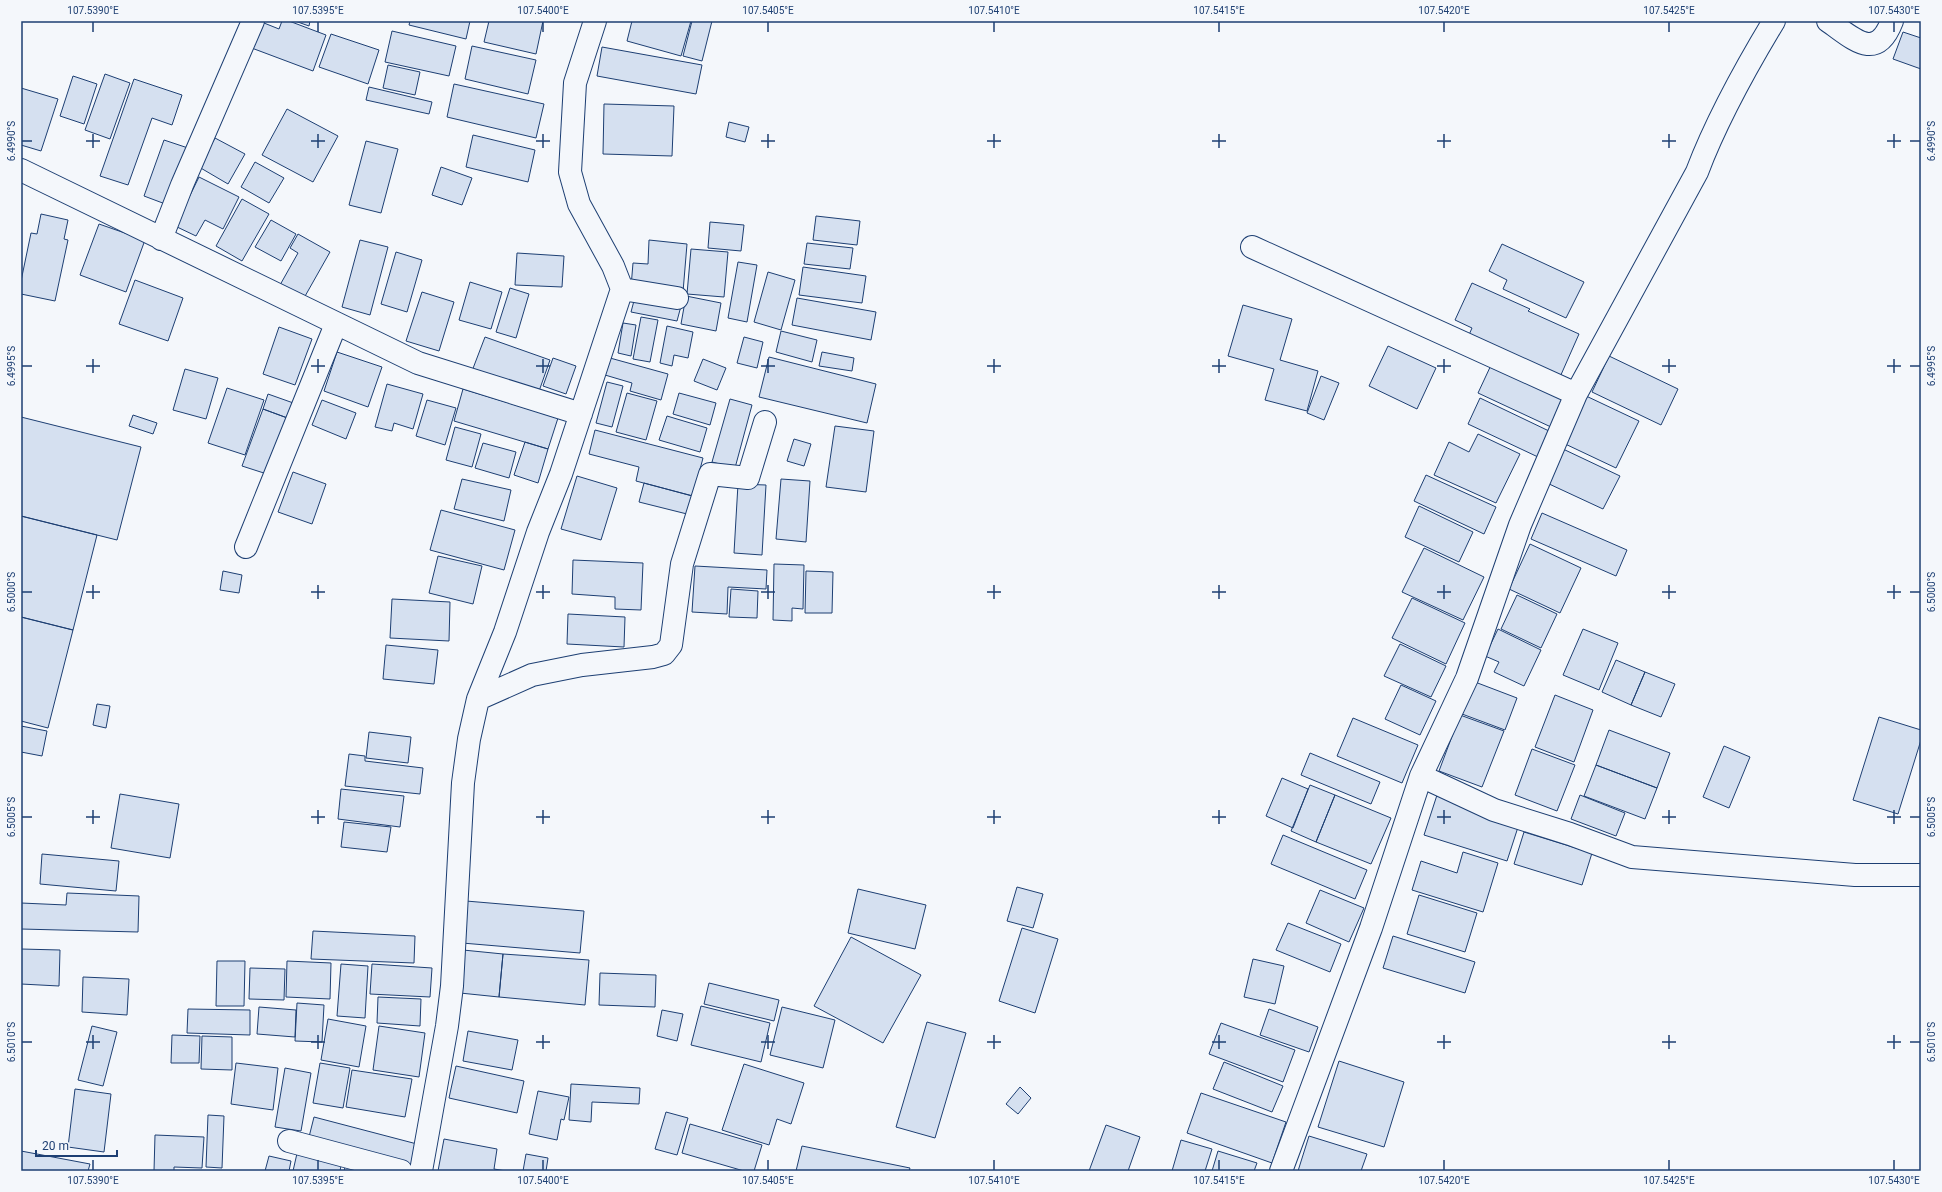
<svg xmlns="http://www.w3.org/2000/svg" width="1942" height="1192" viewBox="0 0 1942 1192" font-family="Roboto,sans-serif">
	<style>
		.building { fill: #d5e0f0; stroke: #1d3f73 }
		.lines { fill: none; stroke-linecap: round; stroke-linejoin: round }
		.street-casing { stroke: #1d3f73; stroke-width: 24 }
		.street { stroke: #f4f7fb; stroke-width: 22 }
		.ticks { fill: none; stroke: #1d3f73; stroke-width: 1.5 }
		.neatline { fill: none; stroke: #1d3f73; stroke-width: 1.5 }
		.ticks-label { font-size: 10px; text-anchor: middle; fill: #1d3f73 }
	</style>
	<rect width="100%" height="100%" fill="#f4f7fb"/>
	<path class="building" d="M 259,21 L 279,29 L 282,21 L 289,21 L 326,35 L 313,71 L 249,47 Z
		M 295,21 L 310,21 L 309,26 Z
		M 410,21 L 470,21 L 466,39 L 409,25 Z
		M 489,21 L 543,21 L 536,54 L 484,42 Z
		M 632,21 L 691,21 L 681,56 L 627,41 Z
		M 692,21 L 712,21 L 702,61 L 683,56 Z
		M 392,31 L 456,46 L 449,76 L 385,62 Z
		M 1903,32 L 1921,38 L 1921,69 L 1893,59 Z
		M 331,34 L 379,50 L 368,84 L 319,67 Z
		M 472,46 L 536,60 L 528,94 L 465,79 Z
		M 602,47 L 702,65 L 696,94 L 597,76 Z
		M 388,65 L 420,72 L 415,95 L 383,88 Z
		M 105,74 L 130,83 L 110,139 L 85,130 Z
		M 73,76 L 97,84 L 84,124 L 60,116 Z
		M 134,79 L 182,95 L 172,125 L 152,118 L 128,185 L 100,176 Z
		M 454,84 L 544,104 L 536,138 L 447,117 Z
		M 369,87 L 432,102 L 429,114 L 366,100 Z
		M 21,88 L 58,99 L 41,151 L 21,145 Z
		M 604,104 L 674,106 L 672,156 L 603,154 Z
		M 287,109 L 338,136 L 313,182 L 262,155 Z
		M 729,122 L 749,127 L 745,142 L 726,137 Z
		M 473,135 L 535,150 L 528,182 L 466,167 Z
		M 215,138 L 245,154 L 228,184 L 199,167 Z
		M 164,140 L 188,148 L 168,205 L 144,196 Z
		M 366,141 L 398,149 L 381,213 L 349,205 Z
		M 255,162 L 284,178 L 269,203 L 241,187 Z
		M 441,167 L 472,178 L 462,205 L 432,195 Z
		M 199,177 L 239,197 L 223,229 L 205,220 L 196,236 L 175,226 Z
		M 242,199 L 269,214 L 242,261 L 216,246 Z
		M 41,214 L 68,220 L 64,239 L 68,240 L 55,301 L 21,294 L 21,281 L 31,233 L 37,234 Z
		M 816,216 L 860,221 L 857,245 L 813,240 Z
		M 271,220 L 296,234 L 281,261 L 255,247 Z
		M 710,222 L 744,225 L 741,251 L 708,248 Z
		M 99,224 L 145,240 L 126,292 L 80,275 Z
		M 298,234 L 330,252 L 304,298 L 280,285 L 298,253 L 290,248 Z
		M 360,240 L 388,247 L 370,315 L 342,307 Z
		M 649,240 L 687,244 L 683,292 L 631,287 L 633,263 L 648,264 Z
		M 807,243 L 853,248 L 850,269 L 804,264 Z
		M 1502,244 L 1584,282 L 1566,318 L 1503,289 L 1507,280 L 1489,271 Z
		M 691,249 L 728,252 L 724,297 L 687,294 Z
		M 396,252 L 422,260 L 407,312 L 381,304 Z
		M 517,253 L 564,256 L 562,287 L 515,285 Z
		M 738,262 L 757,265 L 747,322 L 728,318 Z
		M 803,267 L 866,276 L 862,303 L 799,295 Z
		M 768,272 L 795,280 L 781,330 L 754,322 Z
		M 135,280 L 183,298 L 168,341 L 119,324 Z
		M 470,282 L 502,292 L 491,329 L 459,320 Z
		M 1472,283 L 1530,309 L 1528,311 L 1579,334 L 1560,377 L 1468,337 L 1472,328 L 1455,320 Z
		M 510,288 L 529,294 L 516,338 L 496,332 Z
		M 422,292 L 454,302 L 439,351 L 406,341 Z
		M 686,296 L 721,303 L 716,331 L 681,324 Z
		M 635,297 L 681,306 L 677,321 L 631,312 Z
		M 797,298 L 876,312 L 871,340 L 792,325 Z
		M 1243,305 L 1292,319 L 1280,360 L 1318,371 L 1307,411 L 1265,400 L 1274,369 L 1228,356 Z
		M 641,317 L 658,320 L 650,362 L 633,359 Z
		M 623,323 L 636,325 L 631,356 L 618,353 Z
		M 667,326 L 693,332 L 688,358 L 674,355 L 672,366 L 660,363 Z
		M 279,327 L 312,339 L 295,385 L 263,374 Z
		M 781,331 L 817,340 L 812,362 L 776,352 Z
		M 485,337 L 550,360 L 538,394 L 472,371 Z
		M 744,337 L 763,342 L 757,368 L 737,363 Z
		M 1388,346 L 1436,368 L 1417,409 L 1369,386 Z
		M 337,352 L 382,367 L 368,407 L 324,391 Z
		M 822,352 L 854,358 L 852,371 L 819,366 Z
		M 1609,356 L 1678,389 L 1661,425 L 1592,392 Z
		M 769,357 L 876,384 L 867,423 L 759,397 Z
		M 553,358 L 576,366 L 566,394 L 543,386 Z
		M 610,358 L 668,374 L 661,400 L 630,391 L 632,383 L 605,375 Z
		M 703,359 L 726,368 L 717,390 L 694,381 Z
		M 1492,363 L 1565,398 L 1551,427 L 1478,393 Z
		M 185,369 L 218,378 L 206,419 L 173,410 Z
		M 1321,376 L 1339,383 L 1324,420 L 1307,413 Z
		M 607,382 L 623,386 L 612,427 L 596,423 Z
		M 387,384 L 423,394 L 413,429 L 394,423 L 392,431 L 375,427 Z
		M 227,388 L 264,400 L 245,455 L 208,443 Z
		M 463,389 L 558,418 L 548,449 L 454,421 Z
		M 627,393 L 657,401 L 646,440 L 616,432 Z
		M 679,393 L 716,403 L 710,425 L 673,414 Z
		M 268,394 L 299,405 L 293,420 L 263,409 Z
		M 1584,395 L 1639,421 L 1616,468 L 1561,442 Z
		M 1480,398 L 1549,431 L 1538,457 L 1468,424 Z
		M 730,399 L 752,405 L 735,468 L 712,462 Z
		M 322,400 L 356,413 L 346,439 L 312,425 Z
		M 427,400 L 456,408 L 445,445 L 416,436 Z
		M 263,409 L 290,419 L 270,475 L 242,466 Z
		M 133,415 L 157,423 L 153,434 L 129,426 Z
		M 667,416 L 707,428 L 700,452 L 659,440 Z
		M 21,417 L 141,447 L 117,540 L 21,516 Z
		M 835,426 L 874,431 L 866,492 L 826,487 Z
		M 455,427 L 481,434 L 472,467 L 446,460 Z
		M 595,430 L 703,458 L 693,496 L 636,481 L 639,467 L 589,454 Z
		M 1478,434 L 1520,454 L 1496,503 L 1434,475 L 1449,442 L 1469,452 Z
		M 794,439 L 811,444 L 804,466 L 787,461 Z
		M 525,442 L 548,449 L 538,483 L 514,475 Z
		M 483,443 L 516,452 L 509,478 L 475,468 Z
		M 1563,449 L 1620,476 L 1603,509 L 1547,483 Z
		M 293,472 L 326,484 L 312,524 L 278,512 Z
		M 1426,475 L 1496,507 L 1484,534 L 1414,501 Z
		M 577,476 L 617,488 L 601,540 L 561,529 Z
		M 462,479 L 511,490 L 504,521 L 454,509 Z
		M 781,479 L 810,481 L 806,542 L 776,539 Z
		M 644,483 L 696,497 L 691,515 L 639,502 Z
		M 738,484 L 766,485 L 762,555 L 734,553 Z
		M 1419,506 L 1473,532 L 1459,562 L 1405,537 Z
		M 441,510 L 515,530 L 504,570 L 430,550 Z
		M 1542,513 L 1627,550 L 1616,576 L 1531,539 Z
		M 21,516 L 97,535 L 73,630 L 21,617 Z
		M 1530,544 L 1581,568 L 1560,613 L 1509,589 Z
		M 1424,548 L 1484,577 L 1463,620 L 1402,592 Z
		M 438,556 L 482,566 L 473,604 L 429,593 Z
		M 573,560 L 643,563 L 641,610 L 615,609 L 615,597 L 572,594 Z
		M 774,564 L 804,565 L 803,609 L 792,608 L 792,621 L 773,620 Z
		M 695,566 L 767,570 L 766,589 L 728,587 L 727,614 L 692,612 Z
		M 223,571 L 242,575 L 239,593 L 220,590 Z
		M 806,571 L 833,572 L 832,613 L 805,613 Z
		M 731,589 L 758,591 L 757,618 L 729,617 Z
		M 1517,595 L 1557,614 L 1541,648 L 1501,629 Z
		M 1412,598 L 1465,623 L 1446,664 L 1392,638 Z
		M 392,599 L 450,602 L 449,641 L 390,638 Z
		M 568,614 L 625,617 L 624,647 L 567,644 Z
		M 21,617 L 73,630 L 48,728 L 21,721 Z
		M 1498,629 L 1541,650 L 1524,686 L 1494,672 L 1499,662 L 1485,656 Z
		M 1583,629 L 1618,643 L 1599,690 L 1563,675 Z
		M 1400,644 L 1446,666 L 1431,697 L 1384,676 Z
		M 386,645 L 438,650 L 434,684 L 383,679 Z
		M 1616,660 L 1645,672 L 1631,705 L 1602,692 Z
		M 1645,672 L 1675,684 L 1661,717 L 1631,705 Z
		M 1475,682 L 1517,698 L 1505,730 L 1462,714 Z
		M 1401,685 L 1436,701 L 1420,735 L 1385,719 Z
		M 1555,695 L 1593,710 L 1574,762 L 1535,747 Z
		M 97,704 L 110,706 L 106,728 L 93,725 Z
		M 1460,715 L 1504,731 L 1482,787 L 1439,771 Z
		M 1879,717 L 1921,730 L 1921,740 L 1898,814 L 1853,800 Z
		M 1353,718 L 1418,745 L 1402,783 L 1337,756 Z
		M 21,726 L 47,731 L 42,756 L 21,752 Z
		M 1609,730 L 1670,753 L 1657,788 L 1596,765 Z
		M 369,732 L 411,737 L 408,763 L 366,758 Z
		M 1724,746 L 1750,757 L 1729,808 L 1703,797 Z
		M 1532,749 L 1575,765 L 1557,811 L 1515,795 Z
		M 1310,753 L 1380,782 L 1371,804 L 1301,775 Z
		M 349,754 L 365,756 L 365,761 L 423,768 L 420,794 L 345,786 Z
		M 1596,765 L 1657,788 L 1645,819 L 1584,796 Z
		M 1282,778 L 1308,789 L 1293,828 L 1266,816 Z
		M 1310,785 L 1335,795 L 1316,842 L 1291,831 Z
		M 341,789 L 404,796 L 400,827 L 338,819 Z
		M 120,794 L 179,804 L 170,858 L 111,848 Z
		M 1335,795 L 1391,818 L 1371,864 L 1316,842 Z
		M 1437,795 L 1520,821 L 1507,861 L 1424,835 Z
		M 1580,795 L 1625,813 L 1616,836 L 1571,819 Z
		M 344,822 L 391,827 L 387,852 L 341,847 Z
		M 1524,832 L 1592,853 L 1582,885 L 1514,864 Z
		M 1283,835 L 1367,870 L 1355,899 L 1271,864 Z
		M 1463,852 L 1498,863 L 1483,912 L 1412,890 L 1421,861 L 1457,873 Z
		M 42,854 L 119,861 L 116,891 L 40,884 Z
		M 1017,887 L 1043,894 L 1033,928 L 1007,921 Z
		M 858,889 L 926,905 L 915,949 L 848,933 Z
		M 1320,890 L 1364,908 L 1349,942 L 1306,923 Z
		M 67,893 L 139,896 L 138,932 L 21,929 L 21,903 L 66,905 Z
		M 1419,895 L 1477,913 L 1465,952 L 1407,934 Z
		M 466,901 L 584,911 L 580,953 L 462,943 Z
		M 1288,923 L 1341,944 L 1330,972 L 1276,950 Z
		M 1022,928 L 1058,939 L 1035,1013 L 999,1001 Z
		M 313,931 L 415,936 L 414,963 L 311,959 Z
		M 1393,936 L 1475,962 L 1465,993 L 1383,968 Z
		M 851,937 L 921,975 L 883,1043 L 814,1006 Z
		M 21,949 L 60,950 L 59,986 L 21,984 Z
		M 463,950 L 503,954 L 499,997 L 460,993 Z
		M 503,954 L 589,960 L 585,1005 L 499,997 Z
		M 1253,959 L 1284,966 L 1275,1004 L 1244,997 Z
		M 217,961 L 245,961 L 244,1006 L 216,1006 Z
		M 287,961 L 331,963 L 330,999 L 286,997 Z
		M 341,964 L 368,966 L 365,1018 L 337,1016 Z
		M 372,964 L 432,968 L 430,997 L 370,994 Z
		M 250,968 L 285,969 L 284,1000 L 249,999 Z
		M 600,973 L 656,975 L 655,1007 L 599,1005 Z
		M 83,977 L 129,979 L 127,1015 L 82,1012 Z
		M 709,983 L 779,1000 L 774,1021 L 704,1004 Z
		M 378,997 L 421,999 L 420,1026 L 377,1023 Z
		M 297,1003 L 324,1005 L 322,1042 L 295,1041 Z
		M 701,1006 L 770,1023 L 761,1062 L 691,1045 Z
		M 259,1007 L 296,1010 L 295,1037 L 257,1034 Z
		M 782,1007 L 835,1020 L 823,1068 L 770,1055 Z
		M 188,1009 L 250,1010 L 250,1035 L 187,1033 Z
		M 1269,1009 L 1318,1027 L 1309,1052 L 1260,1035 Z
		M 662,1010 L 683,1014 L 677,1041 L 657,1036 Z
		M 328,1019 L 366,1026 L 359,1067 L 321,1060 Z
		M 927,1022 L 966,1033 L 935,1138 L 896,1127 Z
		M 1221,1023 L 1295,1050 L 1283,1082 L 1209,1054 Z
		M 92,1026 L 117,1032 L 103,1086 L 78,1080 Z
		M 379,1026 L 425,1033 L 419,1077 L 373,1070 Z
		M 468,1031 L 518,1040 L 512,1070 L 463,1061 Z
		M 172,1035 L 200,1036 L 199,1063 L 171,1063 Z
		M 202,1036 L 232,1037 L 232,1070 L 201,1069 Z
		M 1339,1061 L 1404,1082 L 1384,1147 L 1318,1127 Z
		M 1224,1062 L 1283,1086 L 1272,1112 L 1213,1089 Z
		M 236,1063 L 278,1068 L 273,1110 L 231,1104 Z
		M 320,1063 L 350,1068 L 343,1108 L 313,1103 Z
		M 744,1064 L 804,1083 L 791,1124 L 777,1119 L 769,1145 L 722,1130 Z
		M 456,1066 L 524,1081 L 517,1113 L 449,1098 Z
		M 285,1068 L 311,1073 L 301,1131 L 275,1127 Z
		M 352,1070 L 412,1079 L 405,1117 L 346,1107 Z
		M 571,1084 L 640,1088 L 639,1104 L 592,1102 L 591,1122 L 569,1120 Z
		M 1020,1087 L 1031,1098 L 1018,1114 L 1006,1104 Z
		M 75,1089 L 111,1094 L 104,1152 L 68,1147 Z
		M 538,1091 L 569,1097 L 564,1120 L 561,1119 L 557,1140 L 529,1134 Z
		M 1201,1093 L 1286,1122 L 1272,1163 L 1187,1133 Z
		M 666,1112 L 688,1118 L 677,1155 L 655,1149 Z
		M 208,1115 L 224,1116 L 222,1168 L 206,1167 Z
		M 314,1117 L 417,1144 L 410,1171 L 307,1145 Z
		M 690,1124 L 762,1145 L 754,1171 L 744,1171 L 682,1153 Z
		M 1106,1125 L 1140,1137 L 1128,1171 L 1089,1171 Z
		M 155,1135 L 204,1137 L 202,1168 L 174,1167 L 174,1171 L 154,1171 Z
		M 1309,1136 L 1367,1154 L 1361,1171 L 1298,1171 Z
		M 444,1139 L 497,1149 L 494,1169 L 506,1171 L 438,1171 Z
		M 1181,1140 L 1212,1149 L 1205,1171 L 1172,1171 Z
		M 802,1146 L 910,1168 L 909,1171 L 796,1171 Z
		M 298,1149 L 342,1160 L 340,1171 L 293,1171 Z
		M 21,1151 L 90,1164 L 88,1171 L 21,1171 Z
		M 1218,1151 L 1257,1163 L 1254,1171 L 1212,1171 Z
		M 526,1154 L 548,1158 L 546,1171 L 523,1171 Z
		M 269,1156 L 291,1161 L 289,1171 L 265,1171 Z
		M 346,1163 L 370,1171 L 344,1171 Z"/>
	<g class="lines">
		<g class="street-casing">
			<path id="street" d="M 1828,21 C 1853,38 1876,63 1892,21
				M 21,170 L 418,363 L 581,414
				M 161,239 L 182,185 L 253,21
				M 1252,247 L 1576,394
				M 622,289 L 677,298
				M 246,547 L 336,324
				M 478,699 L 532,675 L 582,665 L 653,657 L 664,654 L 671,645 L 682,564 L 710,474 L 748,478 L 765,422
				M 1421,776 L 1494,810 L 1570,834 L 1632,857 L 1855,875 L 1921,875
				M 289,1141 L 401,1171
				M 421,1171 L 447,1026 L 452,986 L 463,783 L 469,739 L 478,699 L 505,632 L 538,532 L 561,474 L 622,289 L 613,266 L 579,204 L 570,172 L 575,83 L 595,21
				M 1281,1171 L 1371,928 L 1421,776 L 1467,678 L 1520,525 L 1576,394 L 1697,172 C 1717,119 1745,69 1774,21"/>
		</g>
		<use href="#street" class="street"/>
	</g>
	<path class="ticks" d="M 93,22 L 93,32M 318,22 L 318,32M 543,22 L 543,32M 768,22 L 768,32M 994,22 L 994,32M 1219,22 L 1219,32M 1444,22 L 1444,32M 1669,22 L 1669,32M 1894,22 L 1894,32M 93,134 L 93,148M 318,134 L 318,148M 543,134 L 543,148M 768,134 L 768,148M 994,134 L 994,148M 1219,134 L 1219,148M 1444,134 L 1444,148M 1669,134 L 1669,148M 1894,134 L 1894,148M 22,141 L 32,141M 86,141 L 100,141M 311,141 L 325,141M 536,141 L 550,141M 761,141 L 775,141M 987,141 L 1001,141M 1212,141 L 1226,141M 1437,141 L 1451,141M 1662,141 L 1676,141M 1887,141 L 1901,141M 1910,141 L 1920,141M 93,359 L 93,373M 318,359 L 318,373M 543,359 L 543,373M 768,359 L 768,373M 994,359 L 994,373M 1219,359 L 1219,373M 1444,359 L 1444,373M 1669,359 L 1669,373M 1894,359 L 1894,373M 22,366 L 32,366M 86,366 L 100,366M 311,366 L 325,366M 536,366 L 550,366M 761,366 L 775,366M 987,366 L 1001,366M 1212,366 L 1226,366M 1437,366 L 1451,366M 1662,366 L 1676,366M 1887,366 L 1901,366M 1910,366 L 1920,366M 93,585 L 93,599M 318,585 L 318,599M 543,585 L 543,599M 768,585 L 768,599M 994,585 L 994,599M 1219,585 L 1219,599M 1444,585 L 1444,599M 1669,585 L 1669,599M 1894,585 L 1894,599M 22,592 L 32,592M 86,592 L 100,592M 311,592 L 325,592M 536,592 L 550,592M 761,592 L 775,592M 987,592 L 1001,592M 1212,592 L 1226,592M 1437,592 L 1451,592M 1662,592 L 1676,592M 1887,592 L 1901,592M 1910,592 L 1920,592M 93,810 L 93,824M 318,810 L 318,824M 543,810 L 543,824M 768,810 L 768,824M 994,810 L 994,824M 1219,810 L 1219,824M 1444,810 L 1444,824M 1669,810 L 1669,824M 1894,810 L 1894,824M 22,817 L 32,817M 86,817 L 100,817M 311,817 L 325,817M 536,817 L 550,817M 761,817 L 775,817M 987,817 L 1001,817M 1212,817 L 1226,817M 1437,817 L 1451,817M 1662,817 L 1676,817M 1887,817 L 1901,817M 1910,817 L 1920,817M 93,1035 L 93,1049M 318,1035 L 318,1049M 543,1035 L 543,1049M 768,1035 L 768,1049M 994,1035 L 994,1049M 1219,1035 L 1219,1049M 1444,1035 L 1444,1049M 1669,1035 L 1669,1049M 1894,1035 L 1894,1049M 22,1042 L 32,1042M 86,1042 L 100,1042M 311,1042 L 325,1042M 536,1042 L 550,1042M 761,1042 L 775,1042M 987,1042 L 1001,1042M 1212,1042 L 1226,1042M 1437,1042 L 1451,1042M 1662,1042 L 1676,1042M 1887,1042 L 1901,1042M 1910,1042 L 1920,1042M 93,1160 L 93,1170M 318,1160 L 318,1170M 543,1160 L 543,1170M 768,1160 L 768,1170M 994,1160 L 994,1170M 1219,1160 L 1219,1170M 1444,1160 L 1444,1170M 1669,1160 L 1669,1170M 1894,1160 L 1894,1170"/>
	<rect width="1942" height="1192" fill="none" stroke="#f4f7fb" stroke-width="44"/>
	<path d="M36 1150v6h81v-6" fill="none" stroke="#1d3f73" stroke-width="2"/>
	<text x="42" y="1150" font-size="12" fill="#1d3f73" stroke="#f4f7fb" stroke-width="3" paint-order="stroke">20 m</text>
	<rect x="22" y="22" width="1898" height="1148" class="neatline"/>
	<g class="ticks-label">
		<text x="93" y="14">107.5390°E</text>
		<text x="318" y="14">107.5395°E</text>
		<text x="543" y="14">107.5400°E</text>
		<text x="768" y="14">107.5405°E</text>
		<text x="994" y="14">107.5410°E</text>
		<text x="1219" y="14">107.5415°E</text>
		<text x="1444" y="14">107.5420°E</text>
		<text x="1669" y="14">107.5425°E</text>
		<text x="1894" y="14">107.5430°E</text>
		<text transform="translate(11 141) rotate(-90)" y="4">6.4990°S</text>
		<text transform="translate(1931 141) rotate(-90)" y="4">6.4990°S</text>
		<text transform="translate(11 366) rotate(-90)" y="4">6.4995°S</text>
		<text transform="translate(1931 366) rotate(-90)" y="4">6.4995°S</text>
		<text transform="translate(11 592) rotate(-90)" y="4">6.5000°S</text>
		<text transform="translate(1931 592) rotate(-90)" y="4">6.5000°S</text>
		<text transform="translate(11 817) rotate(-90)" y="4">6.5005°S</text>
		<text transform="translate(1931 817) rotate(-90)" y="4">6.5005°S</text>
		<text transform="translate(11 1042) rotate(-90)" y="4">6.5010°S</text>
		<text transform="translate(1931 1042) rotate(-90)" y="4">6.5010°S</text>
		<text x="93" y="1184">107.5390°E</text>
		<text x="318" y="1184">107.5395°E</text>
		<text x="543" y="1184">107.5400°E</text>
		<text x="768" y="1184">107.5405°E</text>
		<text x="994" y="1184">107.5410°E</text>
		<text x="1219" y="1184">107.5415°E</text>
		<text x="1444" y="1184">107.5420°E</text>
		<text x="1669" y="1184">107.5425°E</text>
		<text x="1894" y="1184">107.5430°E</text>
	</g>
</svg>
